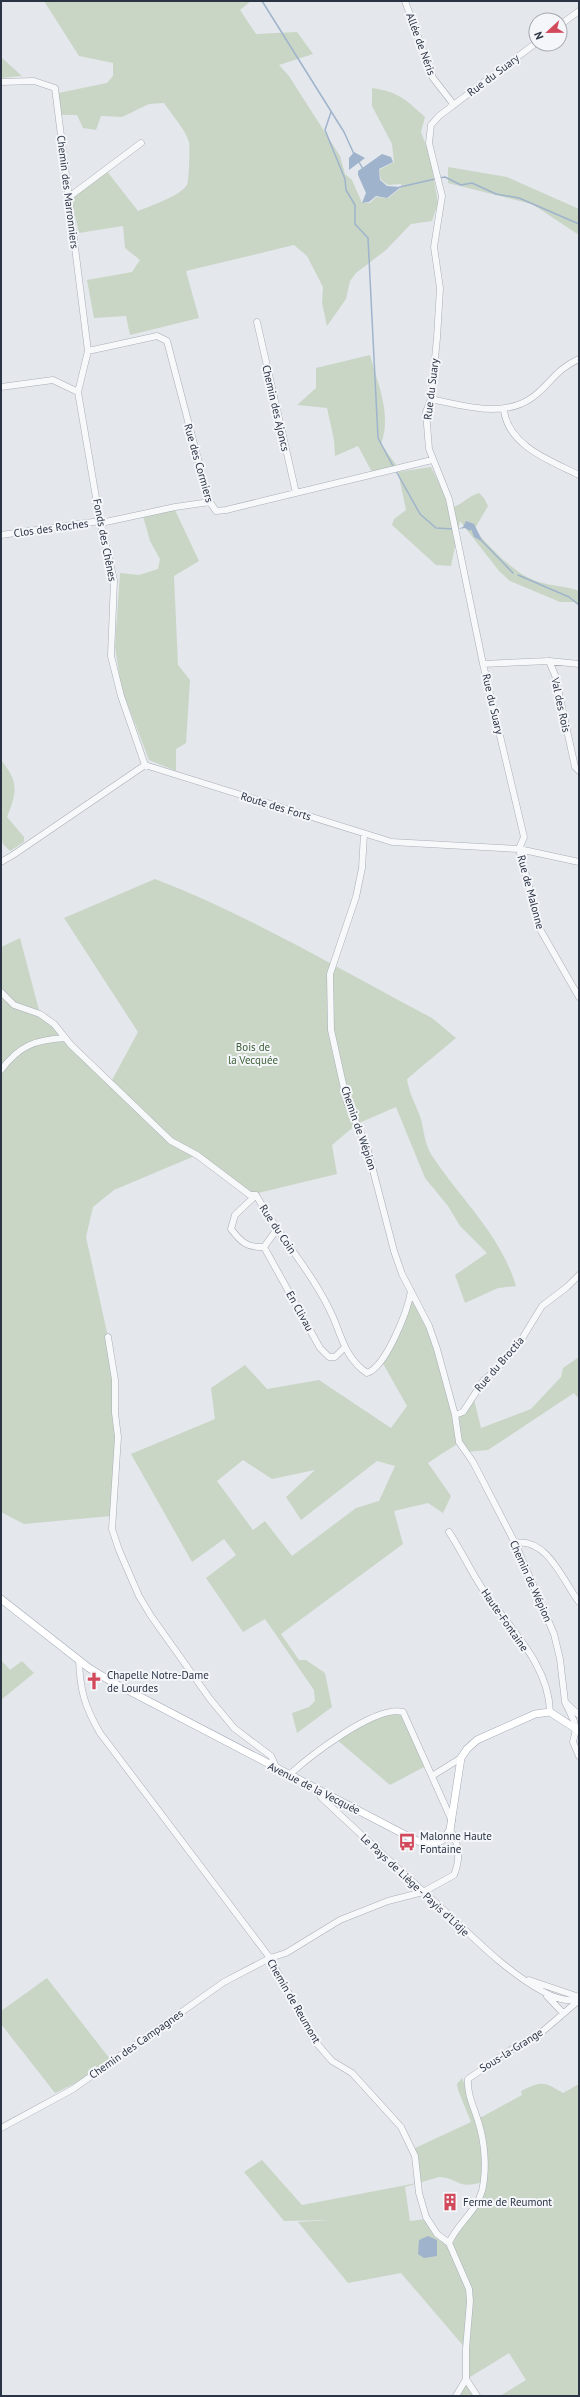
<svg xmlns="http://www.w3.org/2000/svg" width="580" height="2397" viewBox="0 0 580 2397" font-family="'PT Sans',sans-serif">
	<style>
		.green { fill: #c9d6c5; fill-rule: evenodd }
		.water { fill: #9fb4cc }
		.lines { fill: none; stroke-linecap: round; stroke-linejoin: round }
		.stream { stroke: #9fb4cc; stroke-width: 1.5 }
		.minor-casing { stroke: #a9aeb7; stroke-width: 7 }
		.major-casing { stroke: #a3abb8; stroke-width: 8 }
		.minor { stroke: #f7f8fa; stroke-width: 6 }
		.major { stroke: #fff; stroke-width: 7 }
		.labels { text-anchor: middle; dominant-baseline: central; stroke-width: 4; stroke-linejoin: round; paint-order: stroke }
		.street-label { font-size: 11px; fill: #2b3445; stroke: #f4f6f9 }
		.park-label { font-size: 11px; fill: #3f6138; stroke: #f4f6f9 }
		.poi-label { font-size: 11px; fill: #2b3445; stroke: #f4f6f9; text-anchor: start }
	</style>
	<rect width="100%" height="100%" fill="#e4e7ec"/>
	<path class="green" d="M 44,1 L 251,1 L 240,10 L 256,34 L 297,32 L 313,54 L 279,65 L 289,76 L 340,156 L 345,174 L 352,180 L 362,203 L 370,203 L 376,197 L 388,198 L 402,187 L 401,184 L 388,185 L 381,180 L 379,170 L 394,162 L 392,144 L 372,106 L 372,88 C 399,92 405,99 425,117 L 421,132 L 430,156 L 438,203 L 432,221 L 411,224 L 386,250 L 356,273 L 350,281 L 346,299 L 327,326 L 322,303 L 323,287 L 307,256 L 294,245 L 186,271 L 199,318 L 130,335 L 126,316 L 94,318 L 87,280 L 132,272 L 140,260 L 125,248 L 123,226 L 79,233 L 71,197 L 106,170 L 138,211 C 150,206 180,196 187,185 C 189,181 190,147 189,142 C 185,129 172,115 164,103 L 149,104 L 122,117 L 101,116 L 96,130 L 83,128 L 77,115 L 61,115 L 58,93 L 107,83 L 113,76 L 113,63 L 79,56 Z
		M 1,46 L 2,58 L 22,76 L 1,78 Z
		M 448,167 L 507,177 L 579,209 L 579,235 L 532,204 L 448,183 Z
		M 370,355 C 378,385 392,414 381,444 L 397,466 L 373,474 L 358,446 L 335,456 L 334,440 L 327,408 L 297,405 L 316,388 L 316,368 Z
		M 431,467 L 451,508 C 462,505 468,496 479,493 L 484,498 L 488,506 L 474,530 C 493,549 512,573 539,582 C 552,586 566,586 579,591 L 579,606 L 575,602 L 560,602 L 510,581 L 499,571 L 460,521 L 451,566 L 436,565 L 392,525 L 394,519 L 406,510 L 398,472 Z
		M 175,510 L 199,561 L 174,576 L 178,665 L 190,680 L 186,743 L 176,749 L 176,771 L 149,760 L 121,687 L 115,646 L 120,573 L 139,575 L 158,569 L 160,559 L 150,541 L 143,516 Z
		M 1,760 C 19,782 17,792 7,817 L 24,837 L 24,842 L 10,851 L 3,844 L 1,836 Z
		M 155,879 C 251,916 341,970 432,1018 L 456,1038 L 407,1079 C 409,1093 415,1103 420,1116 C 424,1129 424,1142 431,1154 C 460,1199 500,1233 516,1286 L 498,1288 L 465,1303 L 455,1275 L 487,1253 L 460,1226 L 448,1206 L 425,1178 L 396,1107 L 357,1124 L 332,1145 L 337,1174 L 250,1195 L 197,1155 L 114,1190 L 93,1207 L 86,1237 L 108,1337 L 118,1437 L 111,1516 L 24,1524 L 1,1512 L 1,947 L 20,938 L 40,1014 L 111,1082 L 138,1032 L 64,918 Z
		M 411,1291 L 429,1326 L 455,1414 L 463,1412 L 473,1395 L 481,1428 L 531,1409 L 561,1377 L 563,1368 L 579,1357 L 579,1399 L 574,1393 L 488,1450 L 466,1452 L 459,1443 L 443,1453 L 440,1449 L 443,1453 L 428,1463 L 451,1496 L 443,1513 L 428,1503 L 394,1511 L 403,1544 L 281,1634 L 299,1660 L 306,1660 L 325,1673 L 332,1707 L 297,1733 L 292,1713 L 309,1707 L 315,1701 L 314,1690 L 265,1619 L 243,1632 L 206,1578 L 236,1555 L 224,1539 L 192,1562 L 131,1454 L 215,1419 L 211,1388 L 245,1365 L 267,1389 L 319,1380 L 391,1428 L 407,1406 L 381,1360 L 399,1329 ZM 243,1460 L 272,1479 L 315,1470 L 286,1497 L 301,1520 L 377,1461 L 395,1466 L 379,1501 L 356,1508 L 292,1556 L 265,1521 L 253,1530 L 217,1481 Z
		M 1,1660 L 10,1670 L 22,1661 L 34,1673 L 1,1700 Z
		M 403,1712 L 426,1766 L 390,1785 L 336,1739 L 377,1716 Z
		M 47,1978 L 110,2059 L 82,2080 L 55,2093 L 1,2024 L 1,2011 Z
		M 462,2078 L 478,2119 L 522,2095 L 521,2091 C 542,2081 543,2081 563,2093 L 579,2084 L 579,2396 L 500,2396 L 526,2380 L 509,2353 L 467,2379 L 477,2396 L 456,2396 L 466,2379 L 466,2349 L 401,2273 L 348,2283 L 298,2222 L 331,2220 L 284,2221 L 244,2172 L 262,2160 L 302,2205 L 417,2183 L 413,2149 L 471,2122 L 458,2090 L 457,2084 ZM 439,2177 C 460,2178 456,2190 483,2182 L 473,2209 L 449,2243 L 427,2219 L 410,2221 L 405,2187 Z"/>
	<path class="water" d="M 354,152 L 365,158 L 349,170 L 349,158 Z
		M 382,154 L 391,157 L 393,162 L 379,169 L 380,180 L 387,186 L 401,187 L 387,198 L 376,196 L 369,202 L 362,203 L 366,193 L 358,175 L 358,171 Z
		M 466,521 L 474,524 L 483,542 L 474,537 L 471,529 L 470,531 L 465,528 L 458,529 L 463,527 Z
		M 428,2236 L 437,2240 L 437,2256 L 424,2258 L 418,2254 L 419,2240 Z"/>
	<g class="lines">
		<path class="stream" d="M 262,1 L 344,132 L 354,154
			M 331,112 L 325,130 L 345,179 L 346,190 L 355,205 L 355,224 L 368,238 L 378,438 L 394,468
			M 359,162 L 363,169
			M 439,178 L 445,177 L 461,185 L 472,183 L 496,194 L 519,198 L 579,224
			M 400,187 L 435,179
			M 396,471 L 420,514 L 436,528 L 454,529
			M 482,541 L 513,573
			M 518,575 L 569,597 L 579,605"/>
		<g class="minor-casing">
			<path id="minor" d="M 405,1 L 433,78 L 454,105
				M 560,25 L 579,11
				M 536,43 L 439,116 L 431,125 L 429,143 L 442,196 L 434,247 L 440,288 L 437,338 L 431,399 L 426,412 L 429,449 L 449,499 L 483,664 L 524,837 L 519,849 L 541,931 L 579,997
				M 1,82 L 34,81 L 55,88 L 88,351
				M 69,197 L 141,143
				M 257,322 L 296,493
				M 1,387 L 53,380 L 78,392
				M 431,399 C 461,405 501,418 530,399 C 549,387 554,370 579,359
				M 504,410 C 508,446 551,461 579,475
				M 101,523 L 175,507 L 210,502
				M 1,535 L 100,521
				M 549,661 L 555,675 L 575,767 L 579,771
				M 483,664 L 549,661 L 579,664
				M 145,765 L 121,696 L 111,656 L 114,580 L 100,521 L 78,392 L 88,351 L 157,336 L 167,341 L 204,482 L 210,502 L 216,511 L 226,510 L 432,460
				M 145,765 L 392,842 L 519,849 L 579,862
				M 364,834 L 362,868 L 356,897 L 330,974 L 331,1030 L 347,1102 L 367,1147 L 394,1251 L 402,1274 L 429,1326 L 437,1349 L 455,1415 L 459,1442 L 473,1462 L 515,1543 L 554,1634 L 560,1659 L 565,1702 L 574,1721 L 576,1729 L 573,1742 L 579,1756
				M 1,862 L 13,855 L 145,765
				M 1,992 L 14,1005 L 40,1014 L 54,1024 L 71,1045 L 171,1141 L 197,1155 L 250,1195 L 256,1195 C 279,1237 313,1272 333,1317 C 342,1338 346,1359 367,1373 C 386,1367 408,1310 411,1291
				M 1,1070 C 20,1045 35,1040 65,1038
				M 256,1195 L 235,1215 L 231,1229 C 241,1242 247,1248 264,1247
				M 277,1229 L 264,1247 L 320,1348 L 329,1357 L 335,1357 L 344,1348
				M 108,1337 L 115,1380 L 115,1413 L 118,1437 L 112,1529 L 119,1550 L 139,1596 L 151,1616 L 210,1699 L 234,1728 L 271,1756 L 277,1769
				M 455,1415 L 463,1412 L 484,1380 L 497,1369 L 520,1342 L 542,1306 L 567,1287 L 579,1275
				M 449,1532 C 461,1550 470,1570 482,1588 C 507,1626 549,1663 550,1712
				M 515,1543 C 547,1537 563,1581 579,1602
				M 79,1660 C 80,1691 85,1707 100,1733 L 270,1958 L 313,2039 L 332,2061 L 352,2073 L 401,2127 L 415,2156 L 419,2193 L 426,2217 L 437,2234 L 449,2243 L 469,2289 L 470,2301 L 466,2349 L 466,2379 L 456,2396
				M 565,1702 L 579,1715
				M 289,1775 C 310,1756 375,1705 403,1712 L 452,1821
				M 432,1776 L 461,1758
				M 318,1790 L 321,1797 C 362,1836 404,1874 446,1912 C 476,1940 506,1971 542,1991 C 552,1997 568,2003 579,1999
				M 529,1980 L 579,1997
				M 547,1996 L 563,2013
				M 1,2128 L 73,2089 L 224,1982 L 270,1958 L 286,1953 L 340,1920 L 388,1901 L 423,1892 L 454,1875 C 460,1860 460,1844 450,1830
				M 449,2243 C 457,2224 476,2212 482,2191 C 487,2170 485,2142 478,2121 C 474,2107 467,2095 468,2079 L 504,2054 L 543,2031 L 578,2001
				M 466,2379 L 477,2396"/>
		</g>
		<g class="major-casing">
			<path id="major" d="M 1,1599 L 89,1668 L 112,1682 L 415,1840 C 431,1846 441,1846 450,1830 L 461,1758 L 467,1749 L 477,1740 L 535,1714 L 550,1712 L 579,1731"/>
		</g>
		<use href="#minor" class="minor"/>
		<use href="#major" class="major"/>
	</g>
	<defs>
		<g id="church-bare" transform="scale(1.38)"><path d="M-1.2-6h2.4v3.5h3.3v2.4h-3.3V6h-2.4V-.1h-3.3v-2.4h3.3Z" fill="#d1495b" stroke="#f4f6f9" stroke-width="2.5" paint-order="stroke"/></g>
		<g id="bus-bare" transform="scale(1.38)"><path d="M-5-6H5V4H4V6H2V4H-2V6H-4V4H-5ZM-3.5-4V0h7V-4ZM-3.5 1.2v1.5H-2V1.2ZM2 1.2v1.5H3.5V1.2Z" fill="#d1495b" stroke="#f4f6f9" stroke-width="2.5" paint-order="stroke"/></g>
		<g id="building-bare" transform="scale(1.38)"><path d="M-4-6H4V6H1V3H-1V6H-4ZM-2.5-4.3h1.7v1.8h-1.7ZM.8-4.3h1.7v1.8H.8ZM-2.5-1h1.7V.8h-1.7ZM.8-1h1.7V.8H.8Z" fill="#d1495b" stroke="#f4f6f9" stroke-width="2.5" paint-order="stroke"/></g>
	</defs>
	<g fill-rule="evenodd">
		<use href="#church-bare" x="94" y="1681"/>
		<use href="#bus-bare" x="407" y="1842"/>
		<use href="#building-bare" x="450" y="2202"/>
	</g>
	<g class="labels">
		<g class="street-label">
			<text transform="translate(421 44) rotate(70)">Allée de Néris</text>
			<text transform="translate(493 75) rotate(-37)">Rue du Suary</text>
			<text transform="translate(68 192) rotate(83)">Chemin des Marronniers</text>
			<text transform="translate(431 389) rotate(-83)">Rue du Suary</text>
			<text transform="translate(276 408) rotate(77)">Chemin des Ajoncs</text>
			<text transform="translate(199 463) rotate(74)">Rue des Cormiers</text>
			<text transform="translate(51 528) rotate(-8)">Clos des Roches</text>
			<text transform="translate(105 540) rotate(79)">Fonds des Chênes</text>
			<text transform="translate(493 704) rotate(77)">Rue du Suary</text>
			<text transform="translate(561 705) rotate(78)">Val des Rois</text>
			<text transform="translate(276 806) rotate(17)">Route des Forts</text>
			<text transform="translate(531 892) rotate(75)">Rue de Malonne</text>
			<text transform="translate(359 1128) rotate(71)">Chemin de Wépion</text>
			<text transform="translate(278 1229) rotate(56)">Rue du Coin</text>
			<text transform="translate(300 1311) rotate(61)">En Clivau</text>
			<text transform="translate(499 1364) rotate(-49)">Rue du Broctia</text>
			<text transform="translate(531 1581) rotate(66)">Chemin de Wépion</text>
			<text transform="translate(505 1620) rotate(55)">Haute-Fontaine</text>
			<text transform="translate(314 1788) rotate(27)">Avenue de la Vecquée</text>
			<text transform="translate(415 1885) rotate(43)">Le Pays de Liège - Payis d'Lîdje</text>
			<text transform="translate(294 2001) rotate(60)">Chemin de Reumont</text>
			<text transform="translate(136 2044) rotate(-35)">Chemin des Campagnes</text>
			<text transform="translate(511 2050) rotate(-32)">Sous-la-Grange</text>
		</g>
		<g class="park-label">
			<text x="253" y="1047">Bois de<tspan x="253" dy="13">la Vecquée</tspan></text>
		</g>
		<g class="poi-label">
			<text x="107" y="1675">Chapelle Notre-Dame<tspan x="107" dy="13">de Lourdes</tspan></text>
			<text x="420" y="1836">Malonne Haute<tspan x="420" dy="13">Fontaine</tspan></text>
			<text x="463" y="2202">Ferme de Reumont</text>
		</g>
	</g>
	<rect width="580" height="2397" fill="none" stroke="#2b3445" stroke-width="4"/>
	<g transform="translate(548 32) rotate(248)"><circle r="19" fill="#f4f6f9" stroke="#a4a8b1"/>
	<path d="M0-3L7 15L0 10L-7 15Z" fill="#d1495b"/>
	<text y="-6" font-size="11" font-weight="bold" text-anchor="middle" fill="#2b3445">N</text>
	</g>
</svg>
